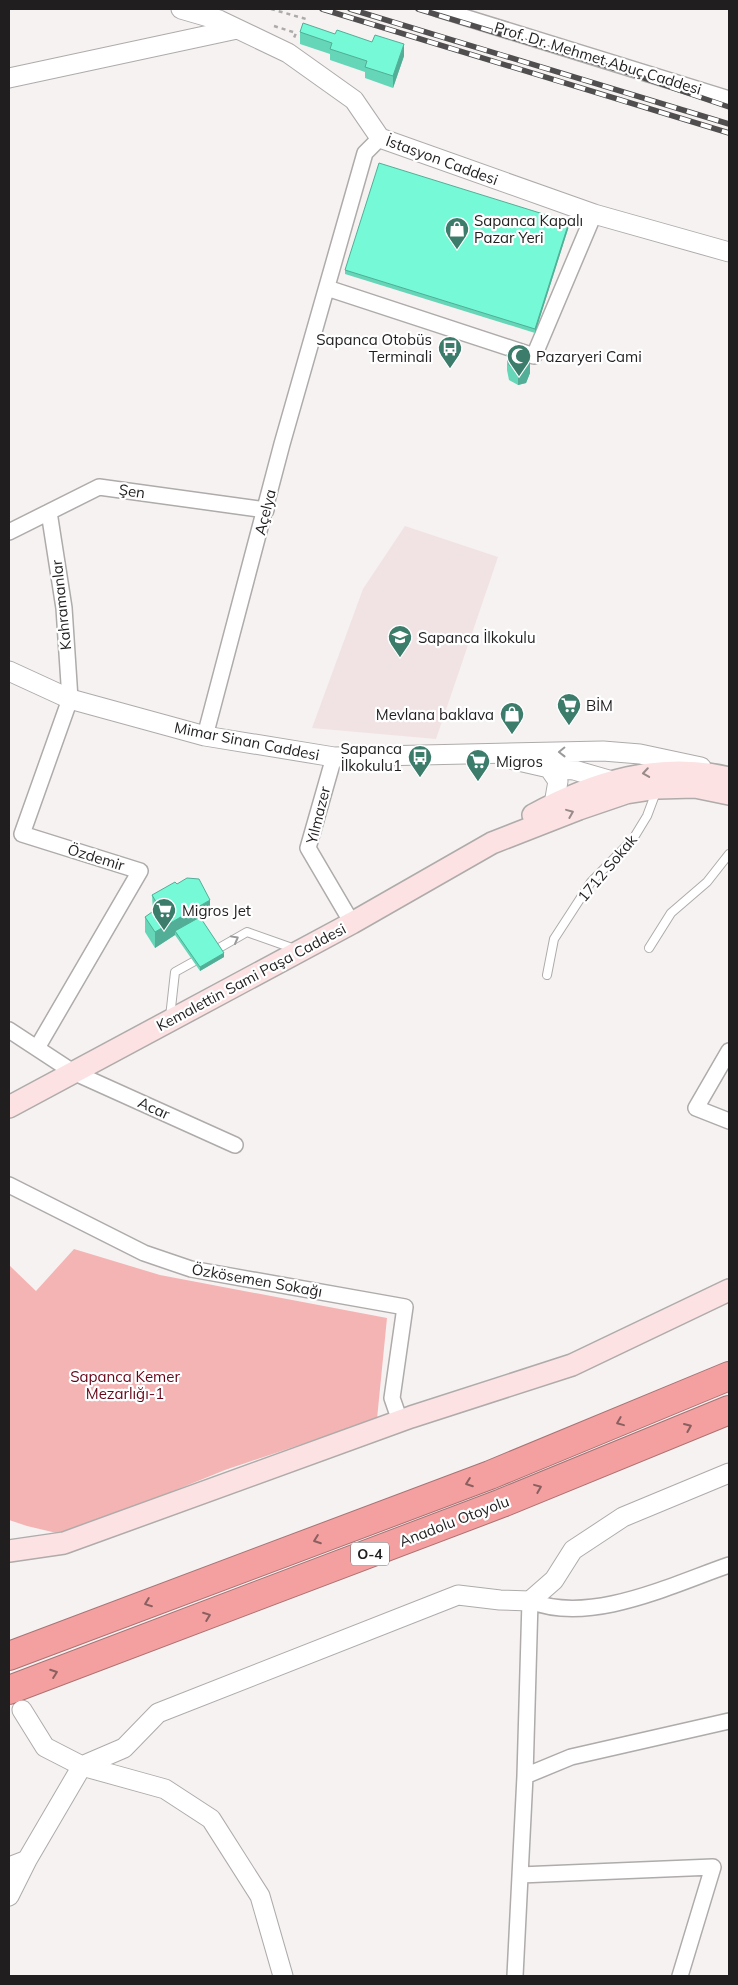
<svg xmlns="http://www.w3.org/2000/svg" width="738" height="1985" viewBox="0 0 738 1985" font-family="Mulish,sans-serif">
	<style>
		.built { fill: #f1e3e3 }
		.green { fill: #f5b4b4 }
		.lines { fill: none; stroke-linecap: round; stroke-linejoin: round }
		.service-casing { stroke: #afabab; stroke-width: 10 }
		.minor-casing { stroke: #afabab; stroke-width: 18 }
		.tertiary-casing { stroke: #afabab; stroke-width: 21 }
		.secondary-casing { stroke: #afabab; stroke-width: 24 }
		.motorway-casing { stroke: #aa7272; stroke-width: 30 }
		.path { stroke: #adaaaa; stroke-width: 2.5; stroke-dasharray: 4 4; stroke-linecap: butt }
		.service { stroke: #fff; stroke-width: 8 }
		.minor { stroke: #fff; stroke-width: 15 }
		.tertiary { stroke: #fff; stroke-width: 19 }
		.secondary { stroke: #fce2e2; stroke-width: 21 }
		.motorway { stroke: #f4a0a0; stroke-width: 28 }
		.rail-casing { stroke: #504e4e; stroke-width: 5.5 }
		.rail { stroke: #fff; stroke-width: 4; stroke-dasharray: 11; stroke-linecap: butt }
		.wall { fill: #65d6b8 }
		.shaded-wall { fill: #52ae96 }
		.building { fill: #75f9d6; stroke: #52ae96 }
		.oneway { stroke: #9b9a9a }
		.oneway2 { stroke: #998a8a }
		.oneway3 { stroke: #8a5f5f }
		.labels { text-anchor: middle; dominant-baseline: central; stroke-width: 4.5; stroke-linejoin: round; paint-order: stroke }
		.shield { fill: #fff; stroke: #636262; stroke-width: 1 }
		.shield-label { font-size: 14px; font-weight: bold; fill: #201e1e }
		.street-label { font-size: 15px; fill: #201e1e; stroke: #fff }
		.poi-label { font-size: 15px; fill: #201e1e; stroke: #fff; text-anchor: start }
		.park-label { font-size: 15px; fill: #650517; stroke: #fff }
	</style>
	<rect width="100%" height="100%" fill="#f6f2f2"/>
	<path class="built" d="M 405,526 L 498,557 L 436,739 L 312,728 L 363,589 Z"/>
	<path class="green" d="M 74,1249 L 160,1275 L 387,1318 L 377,1419 L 225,1470 L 65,1535 L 27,1526 L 9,1520 L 9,1265 L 36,1291 Z"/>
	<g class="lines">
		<g class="service-casing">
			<path id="service" d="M 649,948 L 671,913 L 707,882 L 729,854
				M 212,952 L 247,932 L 295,949
				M 547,975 L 554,939 L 591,882 L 633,839 L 647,816 L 656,792
				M 170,1017 L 175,972 L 202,957"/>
		</g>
		<g class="minor-casing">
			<path id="minor" d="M 438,9 L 729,99
				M 327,288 L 534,356 L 594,214
				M 9,532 L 99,487 L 266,510
				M 205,736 L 282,444 L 365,153 L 380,138
				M 334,757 L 308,848 L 352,923
				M 9,1030 L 73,1072 L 235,1145
				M 37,1048 L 140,871 L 22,834 L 70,699 L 64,608 L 49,512
				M 729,1051 L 696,1108 L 729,1121
				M 9,1185 L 144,1253 L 191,1269 L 405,1307 L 392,1398 L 400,1421
				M 525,1776 L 571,1757 L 729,1721
				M 520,1875 L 713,1867 L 680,1976
				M 515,1976 L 525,1776 L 530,1601 C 591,1625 671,1585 729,1565"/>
		</g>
		<g class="tertiary-casing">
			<path id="tertiary" d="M 181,9 L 219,20 L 288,53 L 354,100 L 380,138 L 594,214 L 729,252
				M 9,78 L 237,29
				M 9,671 L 70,699 L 205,736 L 334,757 L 603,751 L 640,754 L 701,767
				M 514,760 L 549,768 L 558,781 L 554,804
				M 549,768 L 574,770 L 619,783
				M 22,1710 L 45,1747 L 82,1766 L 165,1789 L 211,1819 L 260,1896 L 283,1976
				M 9,1867 L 27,1860 L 82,1766 L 124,1748 L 158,1713 L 458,1595 L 500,1600 L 530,1601 L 554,1580 L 573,1550 L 623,1517 L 729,1473
				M 9,1896 L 27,1860"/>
		</g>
		<g class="secondary-casing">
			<path id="secondary" d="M 533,815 C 594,782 660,761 729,778
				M 9,1107 L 352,923 L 492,843 L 579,809 L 626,793 L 658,788 L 695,787 L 729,794
				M 9,1551 L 64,1543 L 411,1417 L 572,1365 L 729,1290"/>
		</g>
		<g class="motorway-casing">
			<path id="motorway" d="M 9,1656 L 490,1475 L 729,1376
				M 9,1690 L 502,1503 L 729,1410"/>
		</g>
		<path class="path" d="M 271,9 L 306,19
			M 274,26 L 296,33 L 294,38"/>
		<use href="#service" class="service"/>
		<use href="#minor" class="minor"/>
		<use href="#tertiary" class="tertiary"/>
		<use href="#secondary" class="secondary"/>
		<use href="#motorway" class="motorway"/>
		<g class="rail-casing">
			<path id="rail" d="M 322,9 L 729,133
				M 350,9 L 729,124
				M 418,9 L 623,71 L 729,107"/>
		</g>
		<use href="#rail" class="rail"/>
	</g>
	<path class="wall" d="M 300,32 L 404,56 L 393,88 L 365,78 L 365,72 L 330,60 L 330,54 L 300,44 Z
		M 569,226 L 535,333 L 345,274 L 345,270 Z
		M 507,354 L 530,373 L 526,383 L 518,385 L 509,380 L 507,370 Z
		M 152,895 L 210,915 L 202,920 L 224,957 L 200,971 L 175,935 L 155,948 L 145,932 L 145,917 L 153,912 Z"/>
	<path class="shaded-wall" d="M 404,44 L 404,56 L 393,88 L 393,76 Z
		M 569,222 L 569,226 L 535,333 L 535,329 Z
		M 530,358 L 530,373 L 526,383 L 518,385 L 518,370 Z
		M 210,900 L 210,915 L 177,934 L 175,931 L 175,935 L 155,948 L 155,932 Z
		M 224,953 L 224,957 L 200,971 L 200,967 Z"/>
	<path class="building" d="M 303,23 L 335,34 L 337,30 L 372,42 L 375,35 L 404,44 L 393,76 L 365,67 L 367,61 L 330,49 L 332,43 L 300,32 Z
		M 379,163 L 569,222 L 535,329 L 345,270 Z
		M 514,348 L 527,350 L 530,358 L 526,368 L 518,370 L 509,365 L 507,354 Z
		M 187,878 L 199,879 L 210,900 L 155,932 L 145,917 L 159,907 L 152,895 L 175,882 L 177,884 Z
		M 200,917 L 224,953 L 200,967 L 175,931 Z"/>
	<defs><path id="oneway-chevron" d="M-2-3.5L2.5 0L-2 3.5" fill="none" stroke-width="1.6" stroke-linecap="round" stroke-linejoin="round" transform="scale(1.25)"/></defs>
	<g class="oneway">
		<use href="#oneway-chevron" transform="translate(562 752) rotate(179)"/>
		<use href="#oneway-chevron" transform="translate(235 939) rotate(-29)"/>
	</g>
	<g class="oneway2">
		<use href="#oneway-chevron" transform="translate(646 773) rotate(171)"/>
		<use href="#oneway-chevron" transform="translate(570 813) rotate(-22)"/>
	</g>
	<g class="oneway3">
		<use href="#oneway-chevron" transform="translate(620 1422) rotate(158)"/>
		<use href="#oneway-chevron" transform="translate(688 1427) rotate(-23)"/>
		<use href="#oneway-chevron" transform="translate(469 1483) rotate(160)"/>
		<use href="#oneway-chevron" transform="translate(538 1488) rotate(-22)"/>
		<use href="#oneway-chevron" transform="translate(317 1540) rotate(160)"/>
		<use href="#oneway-chevron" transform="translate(148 1603) rotate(159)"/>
		<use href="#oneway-chevron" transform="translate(207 1616) rotate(-21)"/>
		<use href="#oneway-chevron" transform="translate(54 1673) rotate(-20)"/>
	</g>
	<defs>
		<g id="shop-pin" transform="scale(1.25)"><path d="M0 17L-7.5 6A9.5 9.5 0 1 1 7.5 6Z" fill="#3c7c6b" stroke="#fff"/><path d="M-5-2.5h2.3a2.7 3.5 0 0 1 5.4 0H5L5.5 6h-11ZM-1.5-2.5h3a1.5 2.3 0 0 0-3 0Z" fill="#fff"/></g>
		<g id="bus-pin" transform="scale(1.25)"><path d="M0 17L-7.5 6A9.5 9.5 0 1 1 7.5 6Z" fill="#3c7c6b" stroke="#fff"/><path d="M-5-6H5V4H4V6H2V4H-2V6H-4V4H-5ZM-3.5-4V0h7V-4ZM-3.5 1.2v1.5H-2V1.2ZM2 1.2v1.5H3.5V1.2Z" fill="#fff"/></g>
		<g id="mosque-pin" transform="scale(1.25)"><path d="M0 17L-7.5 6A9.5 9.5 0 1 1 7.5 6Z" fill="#3c7c6b" stroke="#fff"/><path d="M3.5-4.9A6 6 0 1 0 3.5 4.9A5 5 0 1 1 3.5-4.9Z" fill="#fff"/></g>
		<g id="school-pin" transform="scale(1.25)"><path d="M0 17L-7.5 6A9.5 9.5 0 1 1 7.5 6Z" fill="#3c7c6b" stroke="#fff"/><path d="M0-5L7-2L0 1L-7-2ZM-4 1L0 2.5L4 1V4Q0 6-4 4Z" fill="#fff"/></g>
		<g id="supermarket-pin" transform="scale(1.25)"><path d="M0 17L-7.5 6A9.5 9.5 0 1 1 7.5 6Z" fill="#3c7c6b" stroke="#fff"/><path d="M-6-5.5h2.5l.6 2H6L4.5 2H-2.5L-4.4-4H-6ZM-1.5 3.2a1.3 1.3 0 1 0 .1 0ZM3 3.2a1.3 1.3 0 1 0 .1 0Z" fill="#fff"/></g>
	</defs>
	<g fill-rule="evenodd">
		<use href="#shop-pin" x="457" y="229"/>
		<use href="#bus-pin" x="450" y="348"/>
		<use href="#mosque-pin" x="519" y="356"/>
		<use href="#school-pin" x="400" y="637"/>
		<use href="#supermarket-pin" x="569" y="705"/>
		<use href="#shop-pin" x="512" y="714"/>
		<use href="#bus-pin" x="420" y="757"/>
		<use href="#supermarket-pin" x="478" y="761"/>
		<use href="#supermarket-pin" x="164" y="910"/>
	</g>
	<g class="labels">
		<rect class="shield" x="351" y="1542.5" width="38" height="23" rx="4"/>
		<g class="shield-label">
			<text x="370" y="1554">O-4</text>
		</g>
		<g class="street-label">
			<text transform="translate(598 58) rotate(17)">Prof. Dr. Mehmet Abuç Caddesi</text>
			<text transform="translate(442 160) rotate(20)">İstasyon Caddesi</text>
			<text transform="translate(132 491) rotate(8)">Şen</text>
			<text transform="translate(265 512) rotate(-76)">Açelya</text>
			<text transform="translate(61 605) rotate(-96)">Kahramanlar</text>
			<text transform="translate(247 741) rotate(11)">Mimar Sinan Caddesi</text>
			<text transform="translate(318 815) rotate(-76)">Yılmazer</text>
			<text transform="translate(96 857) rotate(17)">Özdemir</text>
			<text transform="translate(607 868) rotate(-50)">1712 Sokak</text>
			<text transform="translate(251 977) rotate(-28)">Kemalettin Sami Paşa Caddesi</text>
			<text transform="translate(154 1108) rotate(24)">Acar</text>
			<text transform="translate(257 1280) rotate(10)">Özkösemen Sokağı</text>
			<text transform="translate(454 1521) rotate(-21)">Anadolu Otoyolu</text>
		</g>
		<g class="poi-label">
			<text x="474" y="220">Sapanca Kapalı<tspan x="474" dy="17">Pazar Yeri</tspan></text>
			<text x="432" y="339" text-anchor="end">Sapanca Otobüs<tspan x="432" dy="17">Terminali</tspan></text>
			<text x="536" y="356">Pazaryeri Cami</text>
			<text x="418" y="637">Sapanca İlkokulu</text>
			<text x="586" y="705">BİM</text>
			<text x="494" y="714" text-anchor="end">Mevlana baklava</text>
			<text x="402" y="748" text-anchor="end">Sapanca<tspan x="402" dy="17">İlkokulu1</tspan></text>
			<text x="496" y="761">Migros</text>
			<text x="182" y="910">Migros Jet</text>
		</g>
		<g class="park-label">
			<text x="125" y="1376">Sapanca Kemer<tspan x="125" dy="17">Mezarlığı-1</tspan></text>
		</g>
	</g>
	<rect width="738" height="1985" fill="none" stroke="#201e1e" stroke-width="20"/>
</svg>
